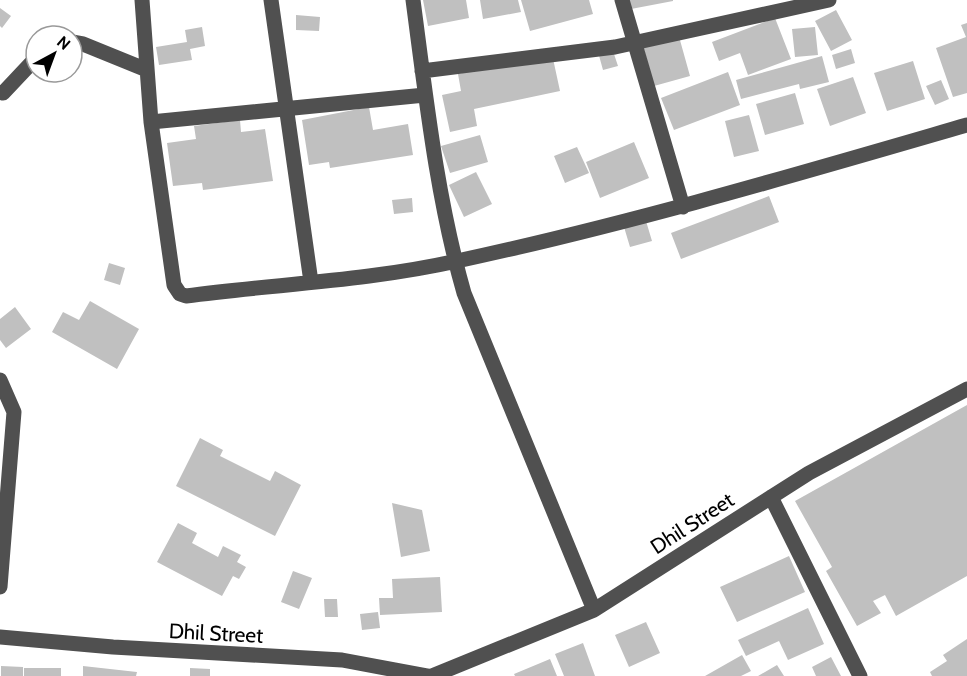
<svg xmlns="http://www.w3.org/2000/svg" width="967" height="676" viewBox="0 0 967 676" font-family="Cabin,sans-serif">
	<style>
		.building { fill: #c0c0c0 }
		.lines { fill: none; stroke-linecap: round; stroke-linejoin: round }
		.minor { stroke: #505050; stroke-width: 15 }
		.labels { text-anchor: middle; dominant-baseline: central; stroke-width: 5; stroke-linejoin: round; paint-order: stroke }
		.street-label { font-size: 21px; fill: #000; stroke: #fff }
	</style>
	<rect width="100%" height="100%" fill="#fff"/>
	<path class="building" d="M 423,0 L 466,0 L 469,18 L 428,26 Z
		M 480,0 L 518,0 L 521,12 L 483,19 Z
		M 521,0 L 589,0 L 593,14 L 530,31 Z
		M 629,0 L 673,0 L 673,1 L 631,9 Z
		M 0,8 L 11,16 L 2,28 L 0,26 Z
		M 836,10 L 852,40 L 831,51 L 815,21 Z
		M 296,15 L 320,17 L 319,31 L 296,30 Z
		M 775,18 L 791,59 L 748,75 L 740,53 L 719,61 L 712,42 Z
		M 967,23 L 967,93 L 953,97 L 936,48 L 966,37 L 961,25 Z
		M 202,27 L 205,46 L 190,49 L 192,60 L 159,65 L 156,47 L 187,42 L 185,30 Z
		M 815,27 L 818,55 L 795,57 L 792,29 Z
		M 678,33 L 690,76 L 654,86 L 642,42 Z
		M 612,48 L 618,66 L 603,70 L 598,52 Z
		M 851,49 L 855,63 L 836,69 L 832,55 Z
		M 552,54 L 560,91 L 474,109 L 477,126 L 450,132 L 442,95 L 461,91 L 458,74 Z
		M 822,56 L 829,82 L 800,89 L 799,84 L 741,99 L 736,80 Z
		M 913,61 L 925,99 L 887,111 L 874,73 Z
		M 728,72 L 740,105 L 674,130 L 661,98 Z
		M 853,77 L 866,113 L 830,126 L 817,89 Z
		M 941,80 L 949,99 L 935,105 L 926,86 Z
		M 795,93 L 804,124 L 765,135 L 756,104 Z
		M 369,107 L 373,130 L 408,124 L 413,155 L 330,168 L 329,162 L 309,165 L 302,120 Z
		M 749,115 L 759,151 L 734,157 L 725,121 Z
		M 240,120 L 241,132 L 265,129 L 273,181 L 203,190 L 202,183 L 173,186 L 167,143 L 196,139 L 194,126 Z
		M 480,135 L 488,162 L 450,173 L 441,146 Z
		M 634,142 L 649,178 L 600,198 L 586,162 Z
		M 577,147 L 589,173 L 565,183 L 554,156 Z
		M 476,172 L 492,204 L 464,217 L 449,185 Z
		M 769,196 L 779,222 L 681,259 L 671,233 Z
		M 412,198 L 413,212 L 394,214 L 392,200 Z
		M 646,221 L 652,241 L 630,247 L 624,227 Z
		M 109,263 L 125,268 L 120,285 L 104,280 Z
		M 90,301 L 139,329 L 117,369 L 52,332 L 63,312 L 79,320 Z
		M 15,307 L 31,329 L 6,348 L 0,340 L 0,319 Z
		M 967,405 L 967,576 L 896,616 L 885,595 L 873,601 L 881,613 L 857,626 L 826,571 L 832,567 L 795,501 Z
		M 200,438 L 223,450 L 220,456 L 270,481 L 275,471 L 301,485 L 275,536 L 176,486 Z
		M 392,503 L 422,510 L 430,551 L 401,557 Z
		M 178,523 L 197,533 L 192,543 L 218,557 L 223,546 L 241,555 L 237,562 L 246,567 L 239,579 L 233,576 L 222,596 L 157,562 Z
		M 789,556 L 805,592 L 737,622 L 720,587 Z
		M 293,571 L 312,578 L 299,609 L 281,602 Z
		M 440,577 L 442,612 L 380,615 L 379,598 L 393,598 L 392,579 Z
		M 324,599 L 337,599 L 338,617 L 325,617 Z
		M 808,608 L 824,644 L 788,660 L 779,641 L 746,656 L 738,640 Z
		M 378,612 L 380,628 L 362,630 L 360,614 Z
		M 646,622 L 660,653 L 629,667 L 615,635 Z
		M 967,639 L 967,676 L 932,676 L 930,672 L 947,661 L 943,655 Z
		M 583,643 L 595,676 L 564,676 L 555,654 Z
		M 742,655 L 751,671 L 741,676 L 705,676 Z
		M 831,657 L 841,676 L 816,676 L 812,667 Z
		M 550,659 L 557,676 L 515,676 L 514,674 Z
		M 777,665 L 784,676 L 758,676 Z
		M 1,666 L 23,667 L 23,676 L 1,676 Z
		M 83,666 L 137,672 L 136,676 L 83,676 Z
		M 24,668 L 61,668 L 61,676 L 24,676 Z
		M 190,668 L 210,669 L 210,676 L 190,676 Z"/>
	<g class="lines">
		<path class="minor" d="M 142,0 L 151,122 L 174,285 L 180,294 L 186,296 C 276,284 368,281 457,261 C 629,224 798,174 967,125
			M 271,0 L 311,282
			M 413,0 C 426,98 437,199 464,293 L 594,610
			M 622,0 L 683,207
			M 72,42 L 83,44 L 147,70
			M 422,71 L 615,47 L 829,0
			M 3,93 L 36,58
			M 151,122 L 425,95
			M 0,380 L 14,412 L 0,587
			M 771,497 L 860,676
			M 0,637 L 113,647 L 342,660 L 428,676
			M 432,676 L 594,610 L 809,473 L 967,389"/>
	</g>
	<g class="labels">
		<g class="street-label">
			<text transform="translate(692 523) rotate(-33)">Dhil Street</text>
			<text transform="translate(216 633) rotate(3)">Dhil Street</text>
		</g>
	</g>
	<g transform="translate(54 54) rotate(41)"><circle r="28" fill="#ffffff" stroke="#999999" stroke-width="1.5"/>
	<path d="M0-4.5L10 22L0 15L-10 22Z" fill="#000000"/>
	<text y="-9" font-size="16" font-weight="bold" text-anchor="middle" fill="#000000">N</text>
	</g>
</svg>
